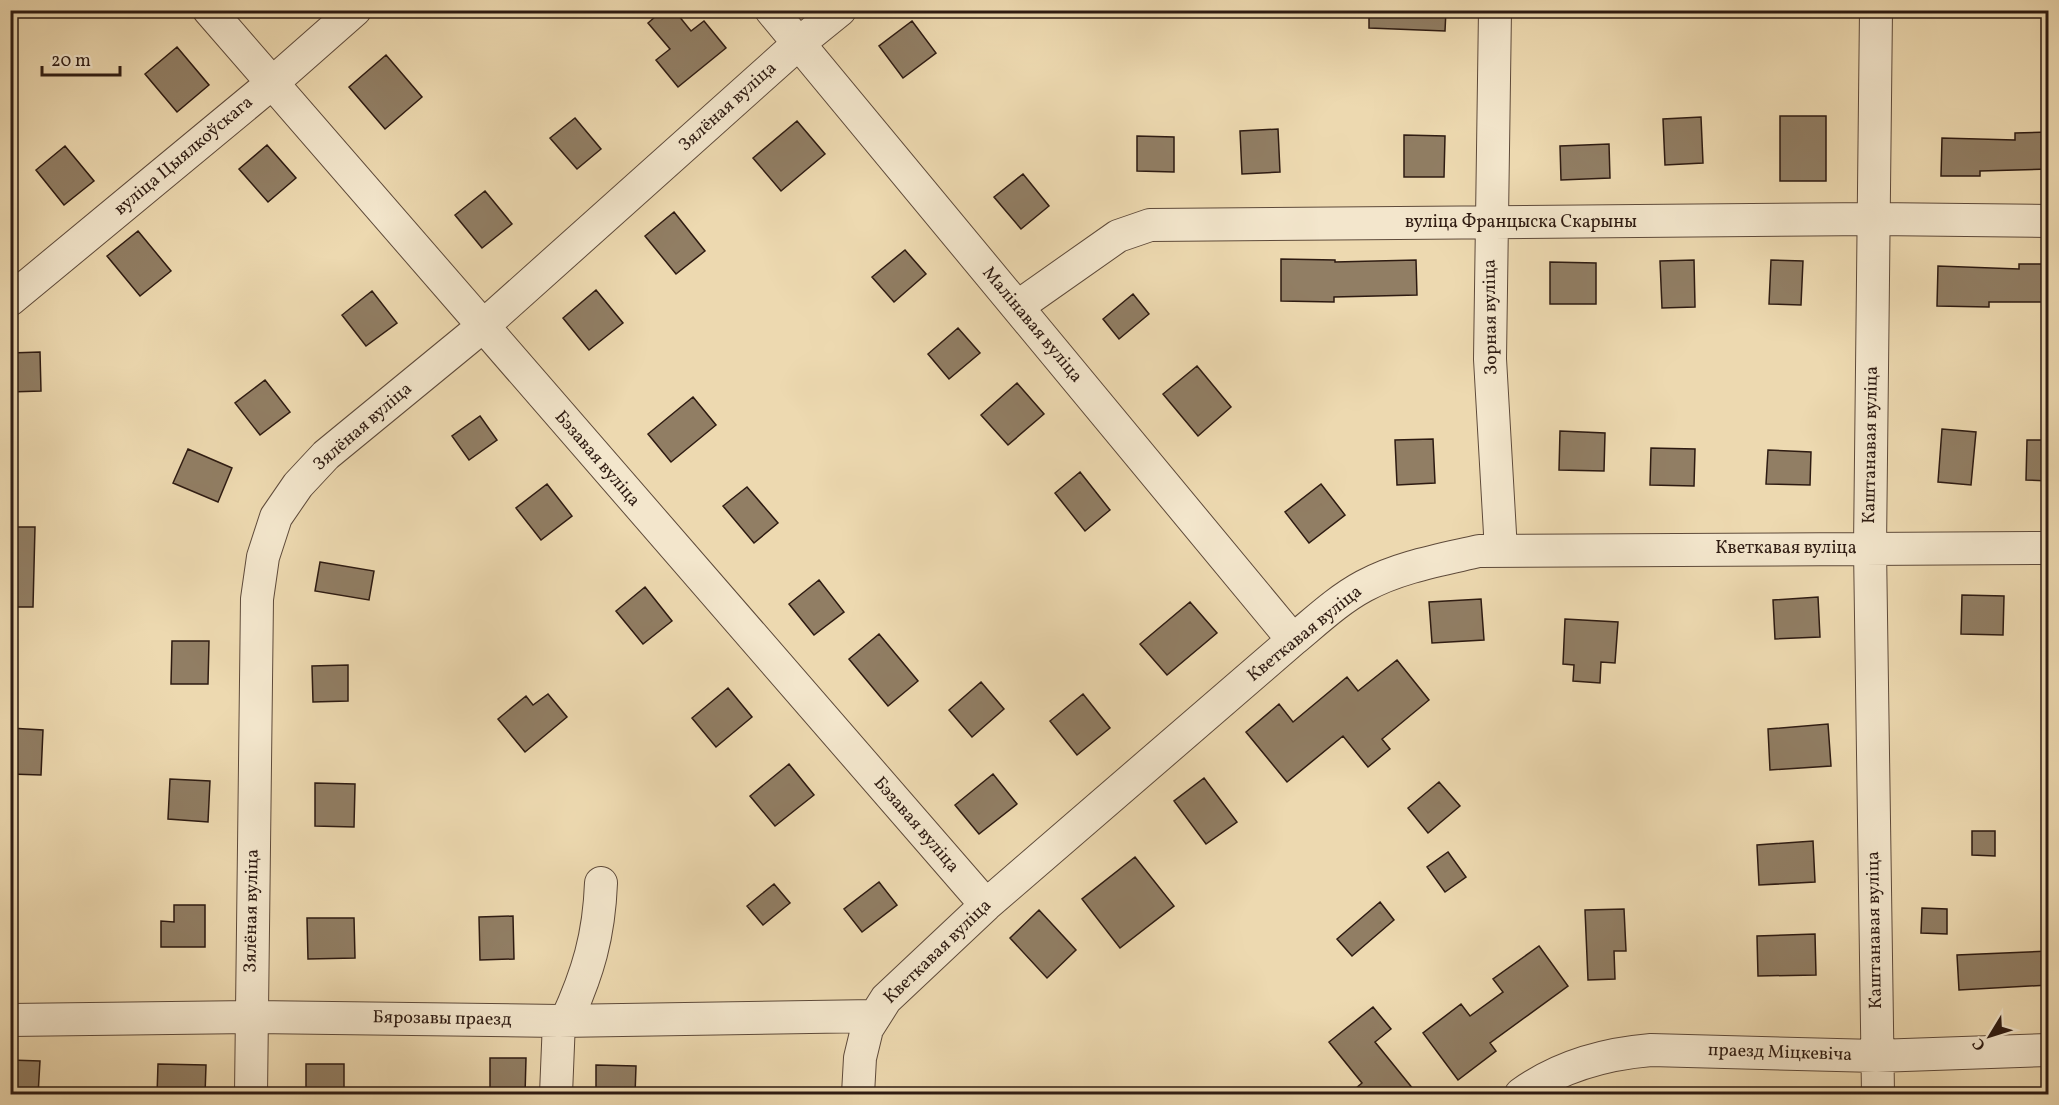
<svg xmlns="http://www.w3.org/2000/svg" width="2059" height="1105" viewBox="0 0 2059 1105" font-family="Vollkorn,serif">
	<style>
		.building { fill: #917e64; stroke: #2e1b12; stroke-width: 1.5 }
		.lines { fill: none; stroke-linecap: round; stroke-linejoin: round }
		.minor-casing { stroke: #5e4a3a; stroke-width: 34 }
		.minor { stroke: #f3e6cc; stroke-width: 32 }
		.labels { text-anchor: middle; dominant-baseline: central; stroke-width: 4.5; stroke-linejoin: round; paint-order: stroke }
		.street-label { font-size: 18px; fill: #2e1b12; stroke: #f3e6cc }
	</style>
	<rect width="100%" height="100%" fill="#edd9b0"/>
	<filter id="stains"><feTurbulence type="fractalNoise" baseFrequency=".00333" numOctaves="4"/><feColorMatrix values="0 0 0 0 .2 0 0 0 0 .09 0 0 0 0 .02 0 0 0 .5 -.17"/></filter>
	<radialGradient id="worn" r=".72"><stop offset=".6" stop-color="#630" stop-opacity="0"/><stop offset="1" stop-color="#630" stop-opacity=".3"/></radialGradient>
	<path class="building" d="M 663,10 L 674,10 L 691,31 L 704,21 L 726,48 L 678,87 L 656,60 L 670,49 L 648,23 Z
		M 1369,10 L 1446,10 L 1445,31 L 1369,28 Z
		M 912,21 L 936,53 L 903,78 L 879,46 Z
		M 177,47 L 209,85 L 177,112 L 145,74 Z
		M 386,55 L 422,97 L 385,129 L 349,87 Z
		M 1780,116 L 1826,116 L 1826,181 L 1780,181 Z
		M 1701,117 L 1703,163 L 1665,165 L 1663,119 Z
		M 575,118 L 601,149 L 577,169 L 550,138 Z
		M 797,121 L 825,154 L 781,191 L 753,158 Z
		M 1278,129 L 1280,172 L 1242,174 L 1240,131 Z
		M 2049,132 L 2049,169 L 1980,171 L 1980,176 L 1941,176 L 1942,138 L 2015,140 L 2015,133 Z
		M 1404,135 L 1445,136 L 1444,177 L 1404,177 Z
		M 1137,136 L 1174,137 L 1174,172 L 1137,171 Z
		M 1609,144 L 1610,178 L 1561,180 L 1560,146 Z
		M 267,145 L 296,178 L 268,202 L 239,169 Z
		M 65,146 L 94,181 L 64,205 L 36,170 Z
		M 1023,174 L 1049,206 L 1021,229 L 994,197 Z
		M 485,191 L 512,224 L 482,248 L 455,215 Z
		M 674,212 L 705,251 L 676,274 L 645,236 Z
		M 138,231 L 171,271 L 140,296 L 107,256 Z
		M 905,250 L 926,274 L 894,302 L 872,277 Z
		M 1281,259 L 1335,260 L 1335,262 L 1416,260 L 1417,295 L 1334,297 L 1334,302 L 1281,301 Z
		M 1694,260 L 1695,307 L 1662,308 L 1660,261 Z
		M 1771,260 L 1803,261 L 1801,305 L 1769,304 Z
		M 1550,262 L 1596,263 L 1596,304 L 1550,304 Z
		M 2019,264 L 2049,264 L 2049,302 L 1989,302 L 1989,307 L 1937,306 L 1938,266 L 2019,269 Z
		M 596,290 L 623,323 L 589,350 L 563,318 Z
		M 372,291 L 397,323 L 366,346 L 342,315 Z
		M 1133,294 L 1149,314 L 1119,339 L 1103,319 Z
		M 958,328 L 980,353 L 949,379 L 928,354 Z
		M 40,352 L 41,391 L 10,392 L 10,353 Z
		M 1197,366 L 1231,407 L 1198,436 L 1163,394 Z
		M 265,380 L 290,412 L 260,435 L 235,403 Z
		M 1017,383 L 1044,414 L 1008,445 L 981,415 Z
		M 693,397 L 716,425 L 671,462 L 648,434 Z
		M 480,416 L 497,440 L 469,460 L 452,436 Z
		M 1942,429 L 1976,432 L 1971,485 L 1938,482 Z
		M 1560,431 L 1605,433 L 1604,471 L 1559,470 Z
		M 1433,439 L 1435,483 L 1397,485 L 1395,440 Z
		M 2027,440 L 2049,440 L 2049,481 L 2026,480 Z
		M 1651,448 L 1695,449 L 1694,486 L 1650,485 Z
		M 188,449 L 232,468 L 218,502 L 173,483 Z
		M 1768,450 L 1811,452 L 1810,485 L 1766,484 Z
		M 1080,472 L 1110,510 L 1085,531 L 1055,493 Z
		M 547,484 L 572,516 L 541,540 L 516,508 Z
		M 1321,484 L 1345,515 L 1309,543 L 1285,512 Z
		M 747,487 L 778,523 L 754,543 L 723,506 Z
		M 10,527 L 35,527 L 33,607 L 10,607 Z
		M 320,562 L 374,571 L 369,600 L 315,591 Z
		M 819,580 L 844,612 L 814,635 L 789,604 Z
		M 645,587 L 672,621 L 643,644 L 616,611 Z
		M 1962,595 L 2004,596 L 2003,635 L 1961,634 Z
		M 1818,597 L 1820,637 L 1775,639 L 1773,600 Z
		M 1481,599 L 1484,640 L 1432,643 L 1429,602 Z
		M 1190,602 L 1217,633 L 1167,675 L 1140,644 Z
		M 1565,619 L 1618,622 L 1615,663 L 1601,662 L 1600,683 L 1573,681 L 1574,665 L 1563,664 Z
		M 879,634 L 918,681 L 888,706 L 849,659 Z
		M 172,641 L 209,641 L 208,684 L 171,684 Z
		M 1397,660 L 1429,700 L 1382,739 L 1390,749 L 1368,767 L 1343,736 L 1287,782 L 1246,732 L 1279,704 L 1293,722 L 1347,677 L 1358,691 Z
		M 348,665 L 348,701 L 313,702 L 312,666 Z
		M 981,682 L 1004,709 L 972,737 L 949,710 Z
		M 728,688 L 752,717 L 716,747 L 692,718 Z
		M 548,694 L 567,717 L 525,752 L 498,719 L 526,696 L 533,705 Z
		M 1083,694 L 1110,728 L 1077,755 L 1050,721 Z
		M 1828,724 L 1831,766 L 1770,770 L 1768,729 Z
		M 10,728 L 43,730 L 41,775 L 10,774 Z
		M 789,764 L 814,795 L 775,826 L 750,796 Z
		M 993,774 L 1017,804 L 979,834 L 955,805 Z
		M 1204,778 L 1237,822 L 1206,844 L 1174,801 Z
		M 170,779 L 210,781 L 208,822 L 168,819 Z
		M 1439,782 L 1460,806 L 1428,833 L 1408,808 Z
		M 315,783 L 355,784 L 354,827 L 315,826 Z
		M 1972,831 L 1995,831 L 1995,856 L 1972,855 Z
		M 1813,841 L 1815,882 L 1759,885 L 1757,845 Z
		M 1448,852 L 1466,877 L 1445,892 L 1427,867 Z
		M 1135,857 L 1174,906 L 1120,948 L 1082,899 Z
		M 879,882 L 897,905 L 862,932 L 844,909 Z
		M 774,884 L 790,903 L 763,925 L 747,906 Z
		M 1380,902 L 1394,920 L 1352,956 L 1337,939 Z
		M 174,905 L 205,905 L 205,947 L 161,947 L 161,921 L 174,922 Z
		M 1922,908 L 1947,909 L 1947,934 L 1921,933 Z
		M 1624,909 L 1626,951 L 1614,951 L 1615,979 L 1588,980 L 1585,910 Z
		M 1039,910 L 1076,950 L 1047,978 L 1010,938 Z
		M 513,916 L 514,959 L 480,960 L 479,917 Z
		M 307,918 L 354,918 L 355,958 L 308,959 Z
		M 1815,934 L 1816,975 L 1758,976 L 1757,936 Z
		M 1539,946 L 1568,986 L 1490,1043 L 1496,1051 L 1458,1080 L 1423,1033 L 1461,1004 L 1470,1016 L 1503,992 L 1493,979 Z
		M 2049,951 L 2049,985 L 1959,990 L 1957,955 Z
		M 1373,1007 L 1391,1029 L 1375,1042 L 1418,1095 L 1348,1095 L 1362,1083 L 1329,1042 Z
		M 490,1058 L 526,1058 L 525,1095 L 490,1095 Z
		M 10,1060 L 40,1061 L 38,1095 L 10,1095 Z
		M 158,1064 L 206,1065 L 205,1095 L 157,1095 Z
		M 306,1064 L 344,1064 L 344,1095 L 306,1095 Z
		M 596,1065 L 636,1066 L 635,1095 L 596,1095 Z"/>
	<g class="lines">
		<g class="minor-casing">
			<path id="minor" d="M 209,10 L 986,905
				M 771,10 L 1293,640
				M 1495,10 L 1490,359 L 1501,551
				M 1876,10 L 1870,548 L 1878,1094
				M 10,300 L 271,84 L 355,10
				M 1017,307 L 1118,236 L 1150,225 L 1875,219 L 2048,221
				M 10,1020 L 251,1017 L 559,1021 L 874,1016
				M 566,1021 C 588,973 599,936 601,883
				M 251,1094 L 257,599 L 263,557 L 276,517 L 298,485 L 326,455 L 482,327 L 798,44 L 840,10
				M 556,1094 L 559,1021
				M 858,1094 L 860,1058 L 867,1029 L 886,999 L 986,905 L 1293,640 C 1316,621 1338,600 1364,586 C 1399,567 1440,560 1479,551 L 2048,548
				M 1521,1094 C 1560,1066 1603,1054 1651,1050 L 1876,1056 L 2048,1050"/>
		</g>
		<use href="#minor" class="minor"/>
	</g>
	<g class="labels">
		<g class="street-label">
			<text transform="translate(728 107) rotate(-42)">Зялёная вуліца</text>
			<text transform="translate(184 156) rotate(-40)">вуліца Цыялкоўскага</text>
			<text x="1521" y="222">вуліца Францыска Скарыны</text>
			<text transform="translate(1491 317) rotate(-91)">Зорная вуліца</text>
			<text transform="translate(1032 325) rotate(50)">Малінавая вуліца</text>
			<text transform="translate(363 427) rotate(-41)">Зялёная вуліца</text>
			<text transform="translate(1871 445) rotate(-89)">Каштанавая вуліца</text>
			<text transform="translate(597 459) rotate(49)">Бэзавая вуліца</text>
			<text x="1786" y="548">Кветкавая вуліца</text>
			<text transform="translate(1305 634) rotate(-39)">Кветкавая вуліца</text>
			<text transform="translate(916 825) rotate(49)">Бэзавая вуліца</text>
			<text transform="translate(252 911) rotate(-89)">Зялёная вуліца</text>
			<text transform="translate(1875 930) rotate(-91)">Каштанавая вуліца</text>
			<text transform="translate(938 952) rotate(-44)">Кветкавая вуліца</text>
			<text transform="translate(442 1019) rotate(1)">Бярозавы праезд</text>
			<text transform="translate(1780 1053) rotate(2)">праезд Міцкевіча</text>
		</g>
	</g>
	<rect width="2059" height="1105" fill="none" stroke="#edd9b0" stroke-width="36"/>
	<rect x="12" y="12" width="2035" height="1081" fill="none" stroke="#2e1b12" stroke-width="3"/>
	<rect x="18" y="18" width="2023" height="1069" fill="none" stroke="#2e1b12" stroke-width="1.5"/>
	<g transform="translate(1990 1036) rotate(232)" stroke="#f3e6cc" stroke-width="4.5" paint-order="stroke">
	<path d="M0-4.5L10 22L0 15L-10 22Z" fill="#2e1b12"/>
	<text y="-9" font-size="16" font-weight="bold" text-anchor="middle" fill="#2e1b12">С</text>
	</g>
	<path d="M42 66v9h78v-9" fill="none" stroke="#2e1b12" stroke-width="3"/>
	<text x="51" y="66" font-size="18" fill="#2e1b12" stroke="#f3e6cc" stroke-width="4.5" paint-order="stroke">20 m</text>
	<rect width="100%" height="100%" filter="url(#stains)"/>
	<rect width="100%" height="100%" fill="url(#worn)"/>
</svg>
